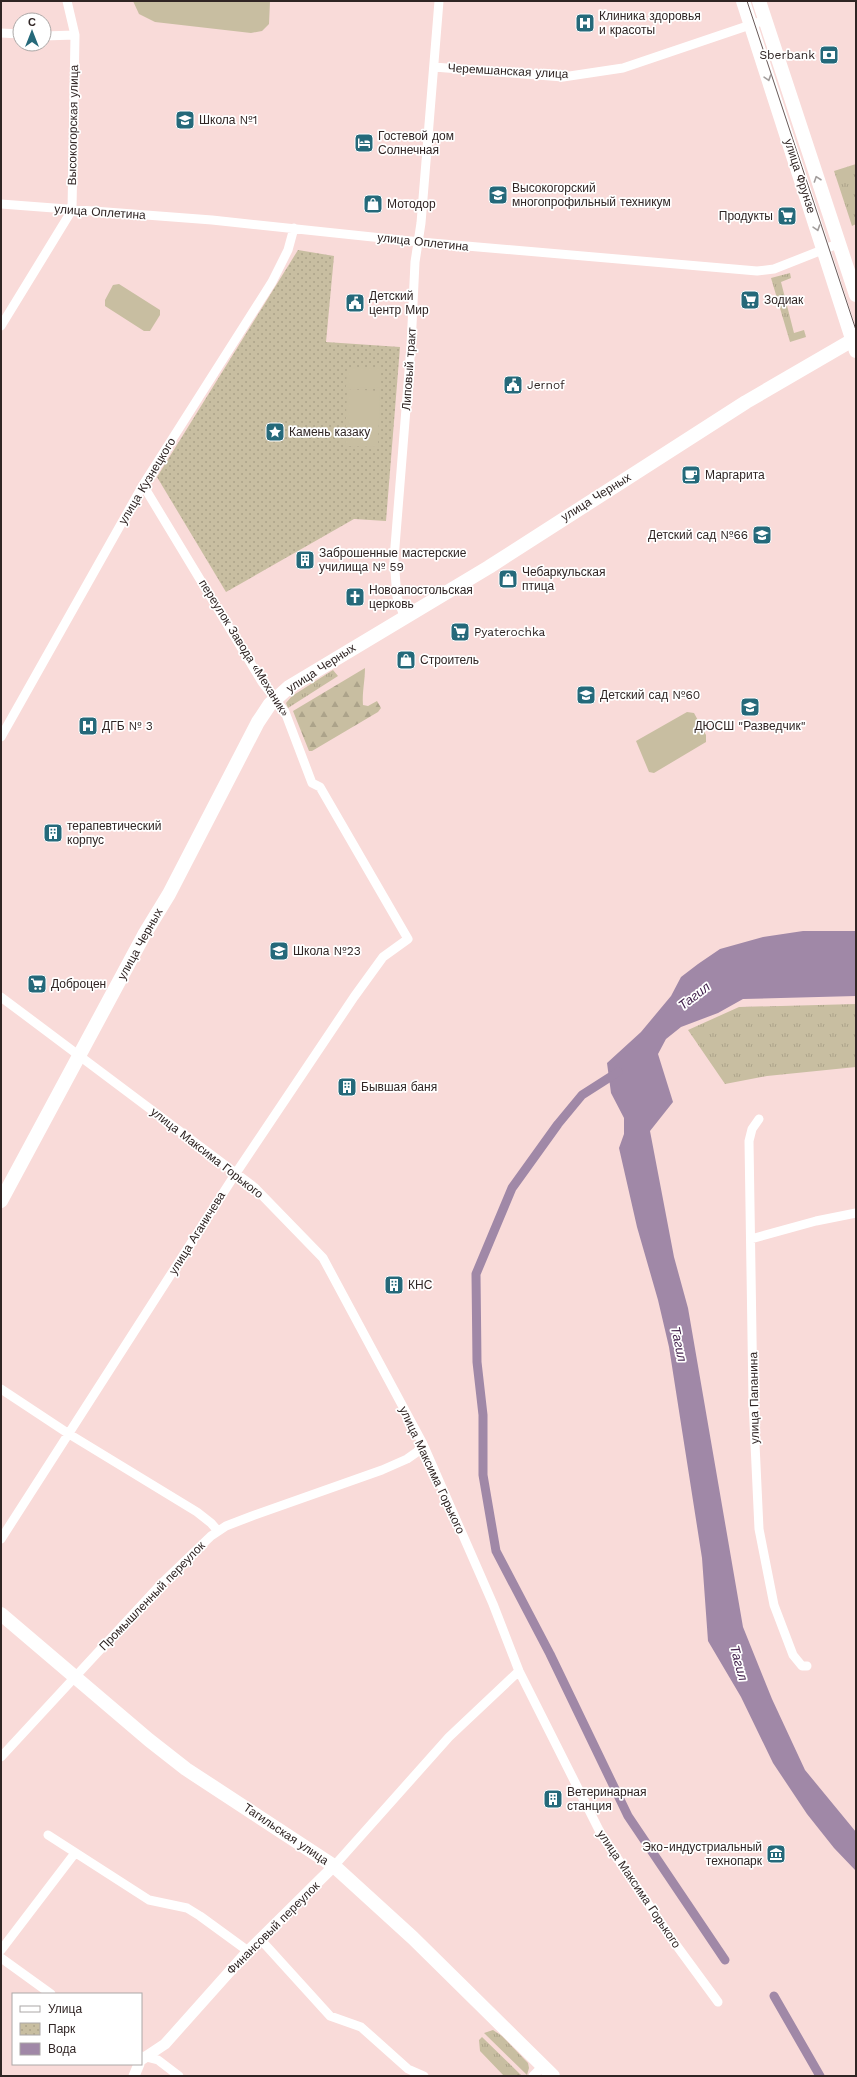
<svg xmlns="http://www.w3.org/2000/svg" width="857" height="2077" viewBox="0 0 857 2077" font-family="'Work Sans',sans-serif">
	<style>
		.grass { fill: url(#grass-tufts) }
		.forest { fill: url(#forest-firs) }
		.park { fill: url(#park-dots) }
		.pitch { fill: #c8bea1 }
		.water { fill: #a088a7 }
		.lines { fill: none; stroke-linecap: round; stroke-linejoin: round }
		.canal { stroke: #a088a7; stroke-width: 9 }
		.minor { stroke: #fff; stroke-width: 9 }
		.tertiary { stroke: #fff; stroke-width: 11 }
		.primary { stroke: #fff; stroke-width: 14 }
		.tram { stroke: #685857; stroke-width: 1 }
		.oneway { stroke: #a29d9c }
		.labels { text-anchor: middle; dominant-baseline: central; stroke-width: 3.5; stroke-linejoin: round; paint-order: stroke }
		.poi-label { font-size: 12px; fill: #302524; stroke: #fff; text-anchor: start }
		.street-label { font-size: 12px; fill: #302524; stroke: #fff }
		.water-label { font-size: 13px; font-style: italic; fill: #43224d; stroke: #fff }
	</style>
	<defs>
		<pattern id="grass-tufts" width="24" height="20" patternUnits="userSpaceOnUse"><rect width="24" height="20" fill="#c8bea1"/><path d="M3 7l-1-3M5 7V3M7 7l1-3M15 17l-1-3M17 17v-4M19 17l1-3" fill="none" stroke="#aca38a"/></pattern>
		<pattern id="forest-firs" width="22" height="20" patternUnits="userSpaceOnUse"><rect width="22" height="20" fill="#c8bea1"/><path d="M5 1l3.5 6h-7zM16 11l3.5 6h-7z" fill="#aca38a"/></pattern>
		<pattern id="park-dots" width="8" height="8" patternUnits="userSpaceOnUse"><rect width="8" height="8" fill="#c8bea1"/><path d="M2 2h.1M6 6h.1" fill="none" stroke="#aca38a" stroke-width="1.8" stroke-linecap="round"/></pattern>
	</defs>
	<rect width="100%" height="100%" fill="#f9dbd9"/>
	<path class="grass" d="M 856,164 L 856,224 L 852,226 L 834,171 Z
		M 790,273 L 791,278 L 781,282 L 794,333 L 804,330 L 806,337 L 790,342 L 771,278 Z
		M 333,670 L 338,676 L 288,708 L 286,703 L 292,696 Z
		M 856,1004 L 856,1067 L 767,1076 L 725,1084 L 688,1030 L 739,1007 Z
		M 493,2030 L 502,2036 L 528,2063 L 529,2068 L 527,2075 L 484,2033 Z
		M 482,2037 L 522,2076 L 504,2076 L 480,2051 L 479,2040 Z"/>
	<path class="forest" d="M 365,668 C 365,681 362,692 363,705 L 368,706 L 377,701 L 381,708 L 378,712 L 312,751 L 309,751 L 293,711 Z"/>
	<path class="park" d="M 298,250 L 334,256 L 326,342 L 400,347 L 386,521 L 354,519 L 226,592 L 157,477 Z"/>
	<path class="pitch" d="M 133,1 L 270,1 L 269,24 L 262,31 L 251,33 L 155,22 L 139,14 Z
		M 119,284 L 160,310 L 160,315 L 150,331 L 144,331 L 105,306 L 105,300 L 113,285 Z
		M 347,367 L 381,369 L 380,388 L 346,387 Z
		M 347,389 L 380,391 L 378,447 L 345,446 Z
		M 687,712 L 694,713 L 706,735 L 706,742 L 654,773 L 649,772 L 636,741 Z"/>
	<path class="water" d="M 803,931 L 856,931 L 856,996 L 743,999 L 718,1013 L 681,1027 L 666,1039 L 658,1054 L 673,1102 L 650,1131 L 674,1257 L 688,1308 L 743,1627 L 772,1699 L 805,1770 L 856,1832 L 856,1871 L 834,1848 L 807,1814 L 773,1763 L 741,1697 L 708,1641 L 702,1558 L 669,1347 L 658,1300 L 637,1227 L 619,1148 L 624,1134 L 624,1118 L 611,1093 L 607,1063 L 641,1032 L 671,996 L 681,977 L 698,964 L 720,949 L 763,937 Z"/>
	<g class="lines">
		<path class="canal" d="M 618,1072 L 582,1095 L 558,1124 L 512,1188 L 476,1274 L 477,1362 L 483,1415 L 483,1475 L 496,1551 L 550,1654 L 628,1816 L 725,1960
			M 774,1996 L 820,2076"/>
		<path class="minor" d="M 1,33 L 20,34
			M 44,36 L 75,35
			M 434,67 L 563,77 L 623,68 L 765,20
			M 1,204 L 212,220 L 420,242 L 757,271 L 774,269 L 840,243
			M 1,326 L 72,210 L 75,35 L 67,1
			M 404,616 L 397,597 L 394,559 L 411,346 L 415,262 L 421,223 L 439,1
			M 1,737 L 143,485 L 272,282 L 288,250 L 294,228
			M 1,997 L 254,1187 L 323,1258 L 423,1444 L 493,1604 L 519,1671 L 601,1834 L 674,1942 L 718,2002
			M 759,1119 L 752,1129 L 749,1141 L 753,1401 L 759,1529 L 774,1605 L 793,1655 L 802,1666 L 807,1666
			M 751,1239 L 816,1221 L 856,1213
			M 1,1389 L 69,1434 L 197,1512 L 211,1523 L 218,1531
			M 1,1539 L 236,1173 L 354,997 L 383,957 L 408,939 L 320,787 L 312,783 L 285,712 L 262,682 L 143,485
			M 1,1757 L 161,1584 L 211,1536 L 226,1526 L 252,1516 L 382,1470 L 407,1459 L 417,1452 L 423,1444
			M 48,1835 L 149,1900 L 187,1908 L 200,1916 L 248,1951
			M 334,1866 L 449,1737 L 519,1671
			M 261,1940 L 330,2016 L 361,2027 L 408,2069 L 424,2076
			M 1,1950 L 75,1853
			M 1,1958 L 51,1994
			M 142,2056 L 158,2060 L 179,2076
			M 533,2076 L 543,2066"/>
		<path class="tertiary" d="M 141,2060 L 165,2044 L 248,1951 L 334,1866
			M 134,2076 L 139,2064"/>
		<path class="primary" d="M 743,1 L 856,351
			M 759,1 L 856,295
			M 1,1201 L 144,935 L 169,894 L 258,722 L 270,704 L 289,687 L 489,567 L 746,402 L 856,338
			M 1,1614 L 149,1740 L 186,1769 L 334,1866 L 413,1938 L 553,2076"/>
		<path class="tram" d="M 747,1 L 856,330"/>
	</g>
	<defs><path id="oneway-chevron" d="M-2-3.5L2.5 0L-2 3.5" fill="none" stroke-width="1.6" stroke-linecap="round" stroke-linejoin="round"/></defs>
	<g class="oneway">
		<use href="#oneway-chevron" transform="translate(768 78) rotate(72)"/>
		<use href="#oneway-chevron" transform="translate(817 179) rotate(-109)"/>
		<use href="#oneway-chevron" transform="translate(817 228) rotate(72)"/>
	</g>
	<defs>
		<g id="hospital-square" transform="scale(1)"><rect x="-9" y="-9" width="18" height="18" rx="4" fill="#25697a" stroke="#fff"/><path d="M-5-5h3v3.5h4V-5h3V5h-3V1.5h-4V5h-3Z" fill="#fff"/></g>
		<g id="bank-square" transform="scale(1)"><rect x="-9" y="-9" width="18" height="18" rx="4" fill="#25697a" stroke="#fff"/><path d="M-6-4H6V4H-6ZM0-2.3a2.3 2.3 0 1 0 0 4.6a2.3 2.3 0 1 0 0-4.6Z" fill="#fff"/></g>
		<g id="school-square" transform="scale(1)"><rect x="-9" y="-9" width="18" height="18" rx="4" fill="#25697a" stroke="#fff"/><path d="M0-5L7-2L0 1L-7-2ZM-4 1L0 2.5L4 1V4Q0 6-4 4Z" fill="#fff"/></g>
		<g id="hotel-square" transform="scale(1)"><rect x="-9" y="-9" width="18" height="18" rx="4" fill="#25697a" stroke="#fff"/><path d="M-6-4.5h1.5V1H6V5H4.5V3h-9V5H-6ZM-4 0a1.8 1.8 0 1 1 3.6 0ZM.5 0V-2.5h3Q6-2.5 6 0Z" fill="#fff"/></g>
		<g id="university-square" transform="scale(1)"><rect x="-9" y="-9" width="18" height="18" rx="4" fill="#25697a" stroke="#fff"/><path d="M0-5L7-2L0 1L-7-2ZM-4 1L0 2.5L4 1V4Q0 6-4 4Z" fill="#fff"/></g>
		<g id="shop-square" transform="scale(1)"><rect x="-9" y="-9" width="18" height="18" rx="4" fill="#25697a" stroke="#fff"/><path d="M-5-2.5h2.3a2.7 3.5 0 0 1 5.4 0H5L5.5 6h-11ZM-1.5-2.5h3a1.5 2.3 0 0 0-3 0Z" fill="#fff"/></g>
		<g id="supermarket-square" transform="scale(1)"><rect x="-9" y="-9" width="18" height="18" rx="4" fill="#25697a" stroke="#fff"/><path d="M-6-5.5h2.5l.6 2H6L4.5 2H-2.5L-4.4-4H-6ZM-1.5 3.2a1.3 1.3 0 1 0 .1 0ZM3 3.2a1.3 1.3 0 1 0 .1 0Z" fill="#fff"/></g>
		<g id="civic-square" transform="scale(1)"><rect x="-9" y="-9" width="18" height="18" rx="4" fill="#25697a" stroke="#fff"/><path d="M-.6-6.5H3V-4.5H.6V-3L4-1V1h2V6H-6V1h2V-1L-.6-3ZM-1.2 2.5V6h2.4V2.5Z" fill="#fff"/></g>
		<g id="sight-square" transform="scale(1)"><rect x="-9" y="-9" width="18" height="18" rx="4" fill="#25697a" stroke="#fff"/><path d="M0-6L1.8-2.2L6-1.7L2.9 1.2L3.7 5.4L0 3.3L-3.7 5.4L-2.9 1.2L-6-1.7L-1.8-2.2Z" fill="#fff"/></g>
		<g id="cafe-square" transform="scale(1)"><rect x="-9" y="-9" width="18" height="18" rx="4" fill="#25697a" stroke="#fff"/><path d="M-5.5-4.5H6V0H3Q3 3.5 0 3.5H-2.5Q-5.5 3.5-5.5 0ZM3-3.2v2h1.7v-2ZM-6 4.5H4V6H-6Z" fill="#fff"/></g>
		<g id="building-square" transform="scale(1)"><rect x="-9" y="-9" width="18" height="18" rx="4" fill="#25697a" stroke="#fff"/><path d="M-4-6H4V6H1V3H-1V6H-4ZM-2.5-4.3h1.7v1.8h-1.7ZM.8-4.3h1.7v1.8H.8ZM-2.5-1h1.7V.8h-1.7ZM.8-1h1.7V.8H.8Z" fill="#fff"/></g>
		<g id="church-square" transform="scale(1)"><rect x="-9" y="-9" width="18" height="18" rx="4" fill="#25697a" stroke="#fff"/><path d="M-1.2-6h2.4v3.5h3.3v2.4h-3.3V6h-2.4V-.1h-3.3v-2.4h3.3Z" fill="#fff"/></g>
		<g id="museum-square" transform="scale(1)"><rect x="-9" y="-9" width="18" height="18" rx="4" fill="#25697a" stroke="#fff"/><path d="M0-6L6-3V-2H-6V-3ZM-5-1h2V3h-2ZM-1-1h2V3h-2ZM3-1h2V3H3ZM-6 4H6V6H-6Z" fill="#fff"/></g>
	</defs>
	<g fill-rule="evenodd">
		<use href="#hospital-square" x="585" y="23"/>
		<use href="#bank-square" x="829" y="55"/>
		<use href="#school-square" x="185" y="120"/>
		<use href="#hotel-square" x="364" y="143"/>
		<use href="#university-square" x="498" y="195"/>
		<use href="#shop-square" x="373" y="204"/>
		<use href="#supermarket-square" x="787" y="216"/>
		<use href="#supermarket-square" x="750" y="300"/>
		<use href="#civic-square" x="355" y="303"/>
		<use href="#civic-square" x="513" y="385"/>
		<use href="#sight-square" x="275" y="432"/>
		<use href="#cafe-square" x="691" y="475"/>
		<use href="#school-square" x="762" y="535"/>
		<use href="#building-square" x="305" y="560"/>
		<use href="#shop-square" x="508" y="579"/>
		<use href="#church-square" x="355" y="597"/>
		<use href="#supermarket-square" x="460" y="632"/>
		<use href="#shop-square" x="406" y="660"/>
		<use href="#school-square" x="586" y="695"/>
		<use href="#school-square" x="750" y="707"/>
		<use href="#hospital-square" x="88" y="726"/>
		<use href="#building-square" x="53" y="833"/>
		<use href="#school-square" x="279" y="951"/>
		<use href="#supermarket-square" x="37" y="984"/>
		<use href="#building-square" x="347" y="1087"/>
		<use href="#building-square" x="394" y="1285"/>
		<use href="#building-square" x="553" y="1799"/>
		<use href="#museum-square" x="776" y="1854"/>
	</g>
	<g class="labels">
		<g class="poi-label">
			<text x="599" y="16">Клиника здоровья<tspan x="599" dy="14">и красоты</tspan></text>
			<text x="815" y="55" text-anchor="end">Sberbank</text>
			<text x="199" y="120">Школа №1</text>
			<text x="378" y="136">Гостевой дом<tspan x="378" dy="14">Солнечная</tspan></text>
			<text x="512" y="188">Высокогорский<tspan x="512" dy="14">многопрофильный техникум</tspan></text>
			<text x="387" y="204">Мотодор</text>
			<text x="773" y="216" text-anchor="end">Продукты</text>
			<text x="369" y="296">Детский<tspan x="369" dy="14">центр Мир</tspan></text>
			<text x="764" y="300">Зодиак</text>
			<text x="527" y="385">Jernof</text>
			<text x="289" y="432">Камень казаку</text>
			<text x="705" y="475">Маргарита</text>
			<text x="748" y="535" text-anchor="end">Детский сад №66</text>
			<text x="319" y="553">Заброшенные мастерские<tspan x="319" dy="14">училища № 59</tspan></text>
			<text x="522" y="572">Чебаркульская<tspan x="522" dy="14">птица</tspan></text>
			<text x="369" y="590">Новоапостольская<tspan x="369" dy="14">церковь</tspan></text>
			<text x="474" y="632">Pyaterochka</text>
			<text x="420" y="660">Строитель</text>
			<text x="600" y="695">Детский сад №60</text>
			<text x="102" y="726">ДГБ № 3</text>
			<text x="750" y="726" text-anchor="middle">ДЮСШ "Разведчик"</text>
			<text x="67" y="826">терапевтический<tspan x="67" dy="14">корпус</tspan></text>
			<text x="293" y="951">Школа №23</text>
			<text x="51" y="984">Доброцен</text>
			<text x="361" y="1087">Бывшая баня</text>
			<text x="408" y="1285">КНС</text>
			<text x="567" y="1792">Ветеринарная<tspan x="567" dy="14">станция</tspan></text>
			<text x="762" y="1847" text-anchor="end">Эко-индустриальный<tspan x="762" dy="14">технопарк</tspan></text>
		</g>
		<g class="street-label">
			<text transform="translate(508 71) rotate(3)">Черемшанская улица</text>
			<text transform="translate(73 125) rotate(-89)">Высокогорская улица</text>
			<text transform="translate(800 176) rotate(72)">улица Фрунзе</text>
			<text transform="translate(100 212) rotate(4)">улица Оплетина</text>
			<text transform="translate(423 242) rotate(6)">улица Оплетина</text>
			<text transform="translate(409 369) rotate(-86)">Липовый тракт</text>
			<text transform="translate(147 481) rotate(-59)">улица Кузнецкого</text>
			<text transform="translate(596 497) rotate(-32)">улица Черных</text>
			<text transform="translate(244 648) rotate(58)">переулок Завода «Механик»</text>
			<text transform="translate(321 668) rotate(-33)">улица Черных</text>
			<text transform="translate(140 944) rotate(-61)">улица Черных</text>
			<text transform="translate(207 1153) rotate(38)">улица Максима Горького</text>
			<text transform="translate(197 1233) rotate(-58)">улица Аганичева</text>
			<text transform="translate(754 1398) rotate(-91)">улица Папанина</text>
			<text transform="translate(432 1470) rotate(65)">улица Максима Горького</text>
			<text transform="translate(152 1596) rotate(-46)">Промышленный переулок</text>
			<text transform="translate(286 1834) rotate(34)">Тагильская улица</text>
			<text transform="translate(639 1889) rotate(56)">улица Максима Горького</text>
			<text transform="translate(273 1928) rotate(-45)">Финансовый переулок</text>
		</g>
		<g class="water-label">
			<text transform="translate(694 996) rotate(-38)">Тагил</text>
			<text transform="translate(679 1344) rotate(78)">Тагил</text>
			<text transform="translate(739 1663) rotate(75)">Тагил</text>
		</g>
	</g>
	<rect width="857" height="2077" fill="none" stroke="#302524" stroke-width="4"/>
	<rect x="12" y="1993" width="130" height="72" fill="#ffffff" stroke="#aca8a7"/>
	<rect x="20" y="2006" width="20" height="6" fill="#ffffff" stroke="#aca8a7"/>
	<text x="48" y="2013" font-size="12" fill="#302524">Улица</text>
	<rect x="20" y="2023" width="20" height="12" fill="url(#park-dots)" stroke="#aca8a7"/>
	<text x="48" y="2033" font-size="12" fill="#302524">Парк</text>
	<rect x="20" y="2043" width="20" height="12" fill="#a088a7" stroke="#aca8a7"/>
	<text x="48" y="2053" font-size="12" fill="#302524">Вода</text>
	<g transform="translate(32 32)"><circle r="19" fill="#ffffff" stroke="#aca8a7"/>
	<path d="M0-3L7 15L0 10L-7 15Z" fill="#25697a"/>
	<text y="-6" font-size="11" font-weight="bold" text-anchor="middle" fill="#302524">С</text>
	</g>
</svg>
